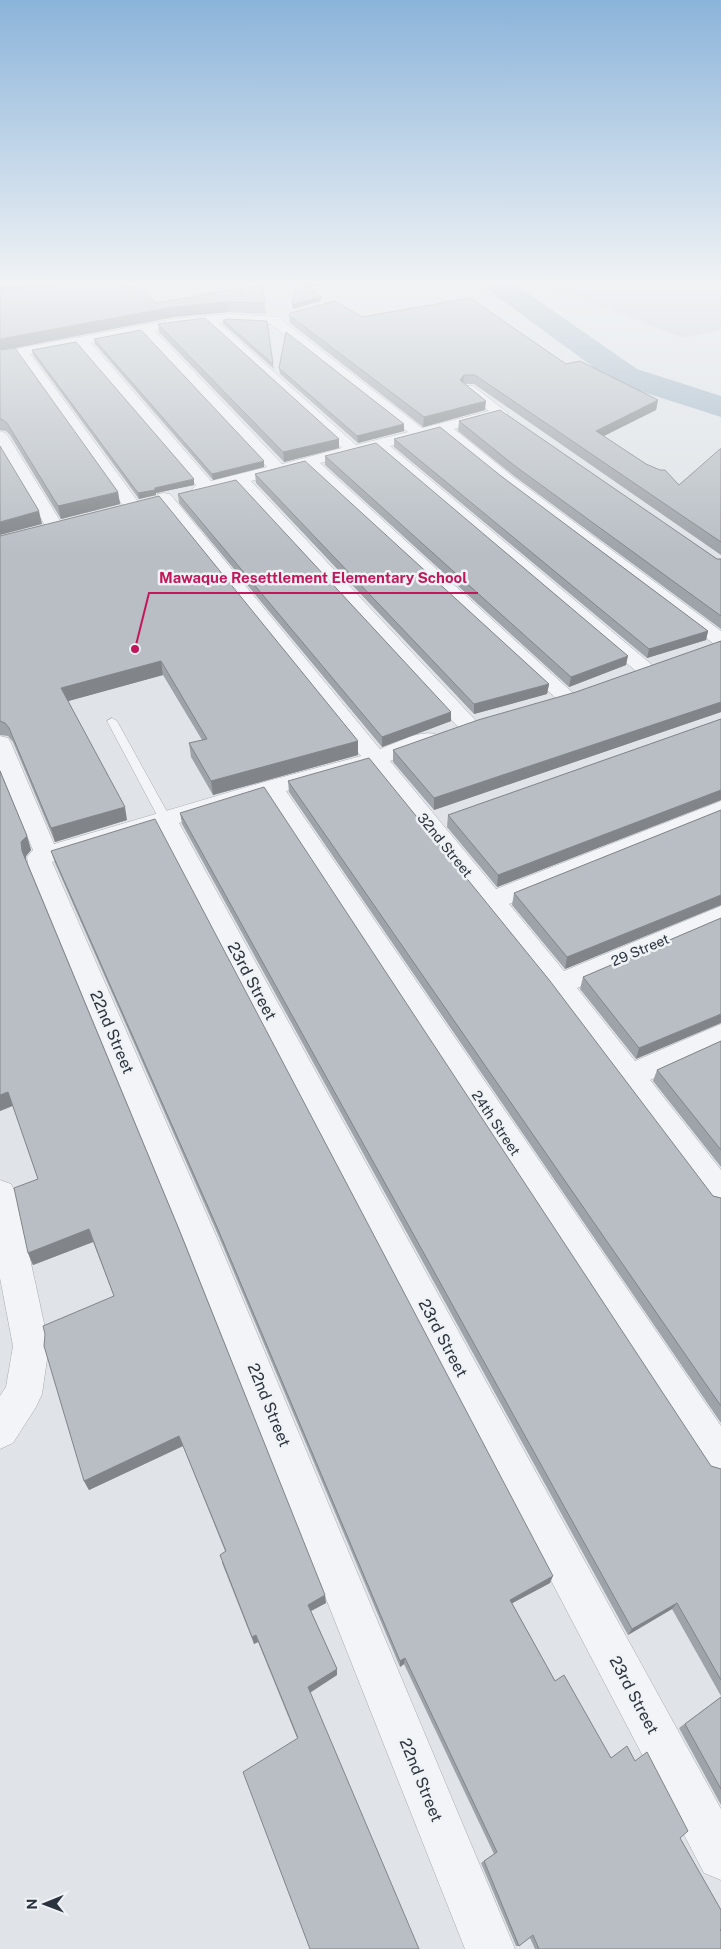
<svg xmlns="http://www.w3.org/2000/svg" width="721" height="1949" viewBox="0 0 721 1949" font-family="'Public Sans',sans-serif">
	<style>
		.built { fill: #cfd3d9 }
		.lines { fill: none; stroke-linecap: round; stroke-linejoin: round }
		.river { fill: #9fb4c4; fill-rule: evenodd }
		.lane-casing { stroke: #a6abb2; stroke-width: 1 }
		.street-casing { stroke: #a6abb2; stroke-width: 1 }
		.lane { fill: #f3f4f7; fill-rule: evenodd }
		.street { fill: #f3f4f7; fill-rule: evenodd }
		.wall { fill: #9ea3a9 }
		.shaded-wall { fill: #818589 }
		.building { fill: #b8bec4; stroke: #818589 }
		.labels { text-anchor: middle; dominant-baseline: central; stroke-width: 5; stroke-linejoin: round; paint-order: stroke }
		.street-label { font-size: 14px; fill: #2b333e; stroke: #f0f3f5 }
		.near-street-label { font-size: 16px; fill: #2b333e; stroke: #f0f3f5 }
		.leader { fill: none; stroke: #c2185b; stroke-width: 2 }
		.callout-dot { fill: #c2185b; stroke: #f0f3f5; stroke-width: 2 }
		.callout-label { font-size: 15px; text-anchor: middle; font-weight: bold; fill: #c2185b; stroke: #f0f3f5; stroke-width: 5; stroke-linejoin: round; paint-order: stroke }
	</style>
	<rect width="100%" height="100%" fill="#e0e4e8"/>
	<path class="built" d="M 534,281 L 721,281 L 721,330 L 683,338 Z"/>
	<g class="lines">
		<path class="river" d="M 480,281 L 510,281 L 637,369 L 721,396 L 721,417 L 615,383 L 484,287 Z"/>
		<g class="lane-casing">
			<path id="lane" d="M 112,718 L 117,721 L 171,819 L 169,822 L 161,822 L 159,819 L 107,721 Z"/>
		</g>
		<g class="street-casing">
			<path id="street" d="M 228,314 L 278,317 L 422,428 L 489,411 L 461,389 L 463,386 L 473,386 L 508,413 L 506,416 L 454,429 L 513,477 L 721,631 L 721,646 L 714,644 L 501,483 L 440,433 L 390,446 L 651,664 L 654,668 L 651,672 L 644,674 L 637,672 L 375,449 L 320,463 L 573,693 L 577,697 L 573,701 L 566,703 L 559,701 L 305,467 L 251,481 L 479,724 L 476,729 L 468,731 L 460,729 L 236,485 L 200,494 L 194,492 L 192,489 L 196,485 L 78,345 L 30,354 L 139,503 L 141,507 L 139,511 L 127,511 L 18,357 L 0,360 L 0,352 L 174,319 ZM 228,322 L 271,324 L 408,432 L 356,445 L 219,323 ZM 206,324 L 342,448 L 282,464 L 155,331 ZM 142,333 L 267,467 L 211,481 L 91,343 Z
				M 0,431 L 5,433 L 8,436 L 64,527 L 61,531 L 55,532 L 49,531 L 46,527 L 0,449 Z
				M 164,493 L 170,494 L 380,749 C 397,743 418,730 435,734 L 438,739 L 435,744 L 390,761 L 496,889 L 721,801 L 721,818 L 509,904 L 564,971 L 721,906 L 721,926 L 577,988 L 635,1061 L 721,1024 L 721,1048 L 650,1080 L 721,1170 L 721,1209 L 710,1205 L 549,991 L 370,767 L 286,791 L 721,1426 L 721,1478 L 707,1473 L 266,796 L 179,823 L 721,1809 L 721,1880 L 704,1873 L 158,829 L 52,862 L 217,1238 L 515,1949 L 465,1949 L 183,1238 L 28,864 L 27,857 L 33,850 L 0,770 L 0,736 L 8,738 L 11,743 L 54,844 L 264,782 L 361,756 L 158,502 L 156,498 L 158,494 Z
				M 0,1180 L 11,1184 L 16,1194 L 49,1346 L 42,1394 L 36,1407 L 13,1443 L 0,1449 L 0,1396 L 6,1387 L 13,1346 L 0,1278 Z"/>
		</g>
		<use href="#lane" class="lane"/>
		<use href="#street" class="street"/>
	</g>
	<path class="wall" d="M 74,281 L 124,281 L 122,283 L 156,303 L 262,285 L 266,314 L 228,312 L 174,317 L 7,349 L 118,492 L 120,504 L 61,519 L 10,435 L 6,431 L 0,430 L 0,293 Z
		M 289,315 L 362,317 L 566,364 L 658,400 L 656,410 L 603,436 L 679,485 L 721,449 L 721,555 L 474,384 L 465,384 L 485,410 L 423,427 L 290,323 Z
		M 223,320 L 273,364 L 274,369 L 223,324 Z
		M 158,324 L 339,439 L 339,448 L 284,462 L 159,332 Z
		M 94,339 L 264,467 L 213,480 L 95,344 Z
		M 32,350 L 194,485 L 156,493 L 156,495 L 139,499 L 33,355 Z
		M 279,368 L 404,431 L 358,443 L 280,374 Z
		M 459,421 L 717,559 L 721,559 L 721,629 L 514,476 L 458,431 Z
		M 394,439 L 501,476 L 708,631 L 706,640 L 647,658 L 394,447 Z
		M 325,456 L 626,665 L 569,687 L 325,465 Z
		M 255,474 L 549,684 L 547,694 L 474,714 L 256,483 Z
		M 178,494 L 451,712 L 451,721 L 382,747 L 179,503 Z
		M 0,535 L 358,741 L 358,755 L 213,795 L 191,757 L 189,743 L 202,740 L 163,675 L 68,701 L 127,820 L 55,842 L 13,742 L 8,736 L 0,735 Z
		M 721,641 L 721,712 L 434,810 L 393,762 L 393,750 L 576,692 Z
		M 721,719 L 721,800 L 497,887 L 447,827 L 448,815 Z
		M 0,771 L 27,836 L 31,850 L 26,856 L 26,860 L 326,1603 L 311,1611 L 337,1669 L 337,1675 L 310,1693 L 297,1738 L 258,1642 L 254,1644 L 222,1563 L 225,1551 L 183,1446 L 89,1490 L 84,1481 L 114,1296 L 93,1242 L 33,1265 L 28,1253 L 38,1179 L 13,1106 L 0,1111 Z
		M 288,781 L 713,1196 L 721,1198 L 721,1423 L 289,792 Z
		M 721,810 L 721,905 L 565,969 L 512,905 L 514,893 Z
		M 180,813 L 711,1466 L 721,1469 L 721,1696 L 672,1609 L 628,1635 L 182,824 Z
		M 51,851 L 550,1583 L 512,1603 L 555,1681 L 611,1758 L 680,1838 L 720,1930 L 721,1949 L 535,1949 L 530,1938 L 519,1946 L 516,1946 L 481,1863 L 494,1854 L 404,1664 L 400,1667 L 219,1237 L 55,863 Z
		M 721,918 L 636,1059 L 580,989 L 583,977 Z
		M 721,1041 L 721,1167 L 653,1081 L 657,1070 Z
		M 721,1697 L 721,1805 L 679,1728 Z"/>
	<path class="shaded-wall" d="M 7,281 L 70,281 L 0,292 L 0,282 Z
		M 113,281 L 124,281 L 114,290 Z
		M 318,281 L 334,281 L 303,290 L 303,285 Z
		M 321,297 L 321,301 L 293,309 L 292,304 Z
		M 227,302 L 228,312 L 174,317 L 0,351 L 0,339 L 173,307 Z
		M 464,375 L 463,384 L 460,380 Z
		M 658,400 L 656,410 L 594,441 L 596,431 Z
		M 486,401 L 485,410 L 423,427 L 424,417 Z
		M 404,424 L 404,431 L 358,443 L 357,436 Z
		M 339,439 L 339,448 L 284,462 L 283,452 Z
		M 264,461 L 264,467 L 213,480 L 212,474 Z
		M 194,479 L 194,485 L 156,493 L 156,495 L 139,499 L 138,493 L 155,488 Z
		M 118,492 L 120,504 L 61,519 L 58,506 Z
		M 39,511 L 42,524 L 0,535 L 0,522 Z
		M 708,631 L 706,640 L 647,658 L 649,649 Z
		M 628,656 L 626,665 L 569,687 L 571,677 Z
		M 161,661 L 163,675 L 65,702 L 61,688 Z
		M 549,684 L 547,694 L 474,714 L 474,704 Z
		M 721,702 L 721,712 L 434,810 L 434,798 Z
		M 451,712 L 451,721 L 382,747 L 382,737 Z
		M 358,741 L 358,755 L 213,795 L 211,781 Z
		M 721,790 L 721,800 L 497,887 L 498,875 Z
		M 125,807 L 127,820 L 55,842 L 51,828 Z
		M 27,836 L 31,850 L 26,856 L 26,865 L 22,851 L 21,842 Z
		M 721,895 L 721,905 L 565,969 L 567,957 Z
		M 721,1014 L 721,1023 L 636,1059 L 639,1048 Z
		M 8,1092 L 14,1105 L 0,1111 L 0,1095 Z
		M 89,1229 L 93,1242 L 33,1265 L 28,1253 Z
		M 179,1436 L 183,1446 L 89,1490 L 84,1481 Z
		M 553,1576 L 550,1583 L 507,1606 L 510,1600 Z
		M 325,1595 L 326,1603 L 309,1612 L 308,1605 Z
		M 677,1603 L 672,1609 L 628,1635 L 632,1629 Z
		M 256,1635 L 258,1642 L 254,1644 L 252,1637 Z
		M 405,1658 L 404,1664 L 400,1667 L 400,1661 Z
		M 337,1669 L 337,1675 L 309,1693 L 308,1687 Z"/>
	<path class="building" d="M 74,281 L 115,281 L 145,291 L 156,303 L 262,285 L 265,303 L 227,302 L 173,307 L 0,339 L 0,293 Z
		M 297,281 L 318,281 L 303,285 L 321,297 L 292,304 Z
		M 470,298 L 566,364 L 580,361 L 658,400 L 596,431 L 646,464 L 660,470 L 665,470 L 679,485 L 720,449 L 721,449 L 721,542 L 475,375 L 464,375 L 460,380 L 486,401 L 424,417 L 289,315 L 290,313 L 335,301 L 362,317 Z
		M 205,318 L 339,439 L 283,452 L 158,324 Z
		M 228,319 L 267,321 L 273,364 L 223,320 Z
		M 141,330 L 264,461 L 212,474 L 94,339 Z
		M 286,332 L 404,424 L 357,436 L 279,368 Z
		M 76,342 L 194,479 L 155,488 L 155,490 L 138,493 L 32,350 Z
		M 15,348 L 118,492 L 58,506 L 7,423 L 3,420 L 0,419 L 0,350 Z
		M 500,410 L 717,559 L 721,559 L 721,616 L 515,466 L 459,421 Z
		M 440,427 L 501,476 L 708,631 L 649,649 L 394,439 Z
		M 376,443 L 628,656 L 571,677 L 325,456 Z
		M 0,446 L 39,511 L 0,522 Z
		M 305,461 L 549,684 L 474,704 L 255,474 Z
		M 236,480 L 451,712 L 382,737 L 178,494 Z
		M 159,496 L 358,741 L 211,781 L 189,743 L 207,739 L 161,661 L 61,688 L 125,807 L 51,828 L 9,728 L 5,723 L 0,721 L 0,536 Z
		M 721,641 L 721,702 L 434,798 L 393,750 L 478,720 L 576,692 Z
		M 721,719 L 721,790 L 498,875 L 448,815 Z
		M 369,758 L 550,981 L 713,1196 L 721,1198 L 721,1406 L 288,781 Z
		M 0,771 L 27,836 L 21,842 L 22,851 L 178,1227 L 325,1595 L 308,1605 L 337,1669 L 308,1687 L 419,1949 L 310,1949 L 243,1772 L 298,1738 L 256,1635 L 252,1637 L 220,1555 L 226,1551 L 179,1436 L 84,1481 L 44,1346 L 45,1334 L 43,1326 L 114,1296 L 89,1229 L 28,1253 L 14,1188 L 38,1179 L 8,1092 L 0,1095 Z
		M 264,787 L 711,1466 L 721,1469 L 721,1680 L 677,1603 L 632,1629 L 180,813 Z
		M 721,810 L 721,895 L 567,957 L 514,893 Z
		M 155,819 L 553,1576 L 510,1600 L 555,1681 L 564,1675 L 611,1758 L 627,1746 L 635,1761 L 647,1752 L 688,1831 L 680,1838 L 721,1910 L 721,1929 L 720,1930 L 721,1931 L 721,1949 L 539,1949 L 533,1935 L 519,1946 L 484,1861 L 497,1852 L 405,1658 L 400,1661 L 217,1227 L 51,851 Z
		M 721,918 L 721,1014 L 639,1048 L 583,977 Z
		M 721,1041 L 721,1150 L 657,1070 Z
		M 721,1697 L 721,1789 L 685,1724 Z"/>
	<linearGradient id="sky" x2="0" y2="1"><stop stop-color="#8bb4da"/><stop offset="0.51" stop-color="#f1f3f5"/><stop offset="1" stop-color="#f1f3f5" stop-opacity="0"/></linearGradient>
	<rect width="721" height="554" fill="url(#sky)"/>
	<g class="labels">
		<g class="street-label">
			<text transform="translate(445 845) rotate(51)">32nd Street</text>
			<text transform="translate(640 950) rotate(-23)">29 Street</text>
			<text transform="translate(496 1123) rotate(56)">24th Street</text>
		</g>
		<g class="near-street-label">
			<text transform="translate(252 981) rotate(62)">23rd Street</text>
			<text transform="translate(112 1032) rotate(67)">22nd Street</text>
			<text transform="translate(443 1338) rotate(62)">23rd Street</text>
			<text transform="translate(269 1405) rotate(68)">22nd Street</text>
			<text transform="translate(634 1695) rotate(62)">23rd Street</text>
			<text transform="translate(421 1780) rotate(68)">22nd Street</text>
		</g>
	</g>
	<path class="leader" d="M135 649L149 593H478"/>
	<circle class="callout-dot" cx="135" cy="649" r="5"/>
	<g class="callout-label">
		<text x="313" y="583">Mawaque Resettlement Elementary School</text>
	</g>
	<g transform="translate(45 1904) rotate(269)" stroke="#f0f3f5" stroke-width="4" paint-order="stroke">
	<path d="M0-4L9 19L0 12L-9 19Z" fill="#2b333e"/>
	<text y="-8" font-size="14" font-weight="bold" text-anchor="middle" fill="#2b333e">N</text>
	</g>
</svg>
